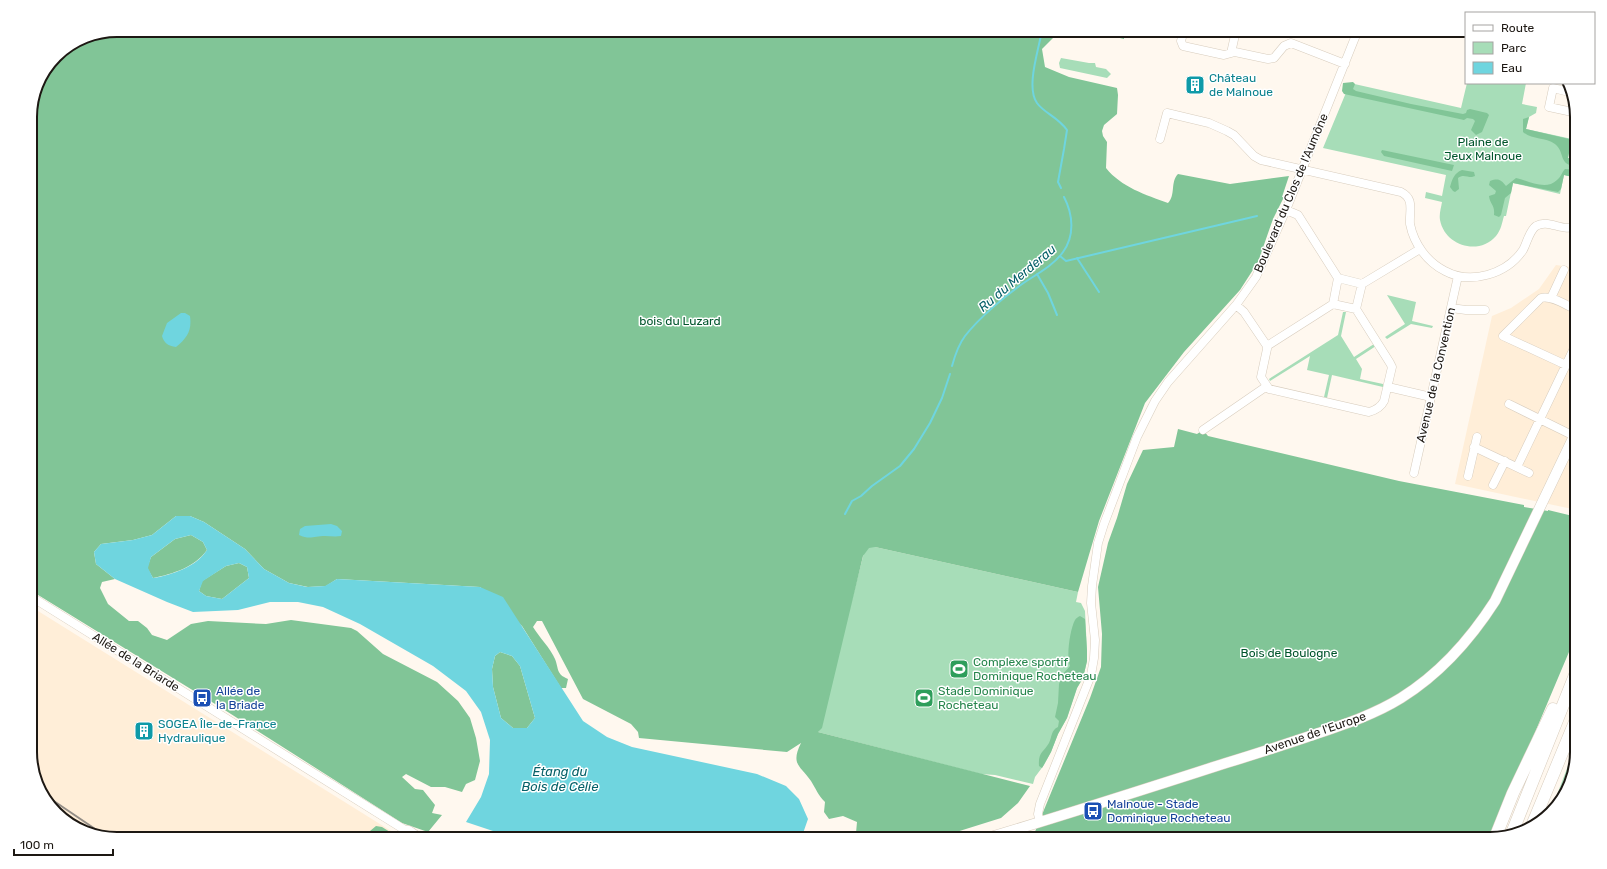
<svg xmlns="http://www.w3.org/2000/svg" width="1607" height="869" viewBox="0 0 1607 869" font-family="Rubik,sans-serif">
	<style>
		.built { fill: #ffeed8 }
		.green { fill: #a7ddb8 }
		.forest { fill: #81c597 }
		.water { fill: #6fd5df; fill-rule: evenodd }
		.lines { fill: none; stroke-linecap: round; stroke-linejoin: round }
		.stream { stroke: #6fd5df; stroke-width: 2 }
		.minor-casing { stroke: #d8cdbe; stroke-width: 9 }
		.major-casing { stroke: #d8cdbe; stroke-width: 11 }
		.highway-casing { stroke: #d8cdbe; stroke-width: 13 }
		.minor { stroke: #fff; stroke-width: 8 }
		.major { stroke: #fff; stroke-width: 10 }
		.highway { stroke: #fff; stroke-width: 12 }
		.rail { stroke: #948e87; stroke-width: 2 }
		.labels { text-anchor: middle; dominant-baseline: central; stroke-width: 3; stroke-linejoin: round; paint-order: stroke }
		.culture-label { font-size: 12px; fill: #0d838f; stroke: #fff; text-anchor: start }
		.park-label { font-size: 12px; fill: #00552c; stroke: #fff }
		.street-label { font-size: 12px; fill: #1d1813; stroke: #fff }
		.leisure-label { font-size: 12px; fill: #27864d; stroke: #fff; text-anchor: start }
		.transit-label { font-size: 12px; fill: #164399; stroke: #fff; text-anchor: start }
		.water-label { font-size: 13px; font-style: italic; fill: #066169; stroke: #fff }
		.rim { fill: none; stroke: #1d1813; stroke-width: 2 }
	</style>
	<rect width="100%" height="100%" fill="#fff8ef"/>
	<path class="built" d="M 1556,265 L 1577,268 L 1577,510 L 1455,484 L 1492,316 L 1511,308 L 1539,289 Z
		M 30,606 L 396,834 L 395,839 L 117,839 L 78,830 L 44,800 L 30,758 Z"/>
	<path class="green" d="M 1061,58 L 1089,63 L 1095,63 L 1096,67 L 1106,69 L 1111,74 L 1107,78 L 1060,68 L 1059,63 Z
		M 1350,83 L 1461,108 L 1467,83 L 1526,83 L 1522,104 L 1537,107 L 1536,113 L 1529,117 L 1526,129 L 1572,139 L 1568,158 L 1577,160 L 1577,178 L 1564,175 L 1560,194 L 1513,183 L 1506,216 L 1504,216 C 1502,223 1501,230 1496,236 C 1479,256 1445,246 1440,220 C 1439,214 1441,208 1442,202 L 1425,198 L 1426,192 L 1442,196 L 1446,175 L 1323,148 Z
		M 1387,295 L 1416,302 L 1412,321 L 1433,326 L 1432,328 L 1411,324 L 1387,339 L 1385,337 L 1405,324 Z
		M 1343,312 L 1346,312 L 1341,336 L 1354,357 L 1374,344 L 1376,346 L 1356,359 L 1362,369 L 1360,379 L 1383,384 L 1383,387 L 1332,375 L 1327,398 L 1324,397 L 1329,375 L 1307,370 L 1310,356 L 1270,381 L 1269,379 L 1338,335 Z
		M 866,545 L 1078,592 L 1076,602 L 1081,603 L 1085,611 L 1087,651 L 1087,661 L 1083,678 L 1077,688 L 1067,718 L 1058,734 L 1051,752 L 1044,765 L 1035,777 L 1033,784 L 995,775 L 981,774 L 818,732 Z
		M 1577,742 L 1577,753 L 1568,791 L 1552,808 Z"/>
	<path class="forest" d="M 117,30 L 1068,30 L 1059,32 L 1042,49 L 1045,67 L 1069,77 L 1117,88 L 1118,95 L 1117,114 L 1104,125 L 1102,131 L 1103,136 L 1107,142 L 1106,168 C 1121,187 1146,195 1168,203 C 1176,195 1170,182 1178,174 L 1230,184 L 1289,176 L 1282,197 L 1284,197 L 1273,219 L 1258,262 L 1240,290 L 1184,352 L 1145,403 L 1099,521 L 1078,592 L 875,547 L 869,548 L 863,556 L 822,728 L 818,732 L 1030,786 L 1018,803 L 1001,818 L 934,839 L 860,839 L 856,833 L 857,822 L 843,816 L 829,819 L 824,812 L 825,802 C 818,795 816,789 811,781 C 801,766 790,765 801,743 L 787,752 L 639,738 L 638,732 L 631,724 L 583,699 L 542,621 L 537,621 L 533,627 C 539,637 551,649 555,659 C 559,669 556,674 568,679 L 566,688 L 561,688 L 522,626 L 480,587 L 337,579 L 326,586 L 308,587 L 289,583 L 264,569 L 245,549 L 204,522 L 190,516 L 176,516 L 152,535 L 133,540 L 101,544 L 94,552 L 96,564 L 115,579 L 102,582 L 100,588 L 108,604 L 129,621 L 138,621 L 147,628 L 152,635 L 167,640 L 191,624 L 208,621 L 266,624 L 291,620 L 351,628 L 357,631 L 383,654 L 437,682 L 458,701 L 470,718 L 476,738 L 480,761 L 475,780 L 466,784 L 462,792 L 445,787 L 431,787 L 406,774 L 402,777 L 415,789 L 423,790 L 435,805 L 432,813 L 442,815 L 428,832 L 402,823 L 220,707 L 30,590 L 30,111 L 37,83 L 55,55 L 84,37 Z
		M 1087,30 L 1124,30 L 1124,39 Z
		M 1353,82 L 1355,84 L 1353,89 L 1356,91 L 1411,104 L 1463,114 L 1466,113 L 1467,110 L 1470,109 L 1487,113 L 1489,115 L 1482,132 L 1476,135 L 1471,130 L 1475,121 L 1473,119 L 1467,118 L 1464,120 L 1344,94 L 1342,91 L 1343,83 Z
		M 1529,117 L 1526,129 L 1569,139 L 1571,142 L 1568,158 L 1577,160 L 1577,167 C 1557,164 1566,153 1555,144 C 1545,137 1532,140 1523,132 L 1523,119 Z
		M 1382,150 L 1454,165 L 1452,171 L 1384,156 L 1381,152 Z
		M 1565,169 L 1577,170 L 1577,178 L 1564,175 L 1561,189 L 1558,192 L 1513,183 L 1511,193 L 1505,198 L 1501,215 L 1499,217 L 1494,215 C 1495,204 1490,205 1489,196 L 1495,194 L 1496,191 L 1489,185 L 1490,181 C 1499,178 1501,180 1506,186 L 1516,178 C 1529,181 1546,191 1557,180 C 1561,177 1562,172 1565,169 Z
		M 1462,170 L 1474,172 L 1475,176 L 1472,177 C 1466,177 1463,174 1458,178 L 1459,189 L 1455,192 L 1453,191 L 1450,187 C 1452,180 1454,173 1462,170 Z
		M 1178,429 L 1197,434 L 1203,430 L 1208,436 L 1399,481 L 1524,505 L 1524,507 L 1548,511 L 1548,510 L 1577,517 L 1577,633 L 1490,839 L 1032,839 L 1090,698 L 1101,667 L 1102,634 L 1098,587 L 1108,543 L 1117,518 L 1127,484 L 1143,450 L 1174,447 Z
		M 191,535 L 203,542 L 207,550 C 195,567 173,574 153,578 L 147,568 L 151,557 L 175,539 Z
		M 239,563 L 247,567 L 249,578 L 222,599 L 206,596 L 199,591 L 202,581 L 226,566 Z
		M 1080,616 L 1085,619 L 1087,651 L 1087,661 L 1083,678 L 1077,688 L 1067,718 L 1058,734 L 1051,752 L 1042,768 L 1039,766 C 1038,752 1043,753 1049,743 C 1052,737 1051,730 1058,727 L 1059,721 L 1055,717 L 1058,703 L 1059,684 L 1062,675 L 1070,666 C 1066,657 1070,629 1075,620 C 1076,618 1078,617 1080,616 Z
		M 500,652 L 512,656 L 520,666 L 535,718 L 527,728 L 513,728 L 501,718 L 493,687 L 492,669 L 495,656 Z
		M 376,826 L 382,827 L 390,832 L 392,839 L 374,839 L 369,835 L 370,831 Z"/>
	<path class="water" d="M 181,313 L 185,313 L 190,316 C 192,331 187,338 176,347 C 168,346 164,343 162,336 L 167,323 Z
		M 176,516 L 190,516 L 204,522 L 245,549 L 264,569 L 289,583 L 307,587 L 325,586 L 337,579 L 480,587 L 503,597 L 583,721 L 607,737 L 632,747 L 757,774 L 786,786 L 799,799 L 808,819 L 801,839 L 524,839 L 499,833 L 466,822 L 481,797 L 489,774 L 490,740 L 481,712 L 466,691 L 433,666 L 360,624 L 323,607 L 298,602 L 270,602 L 238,610 L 193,612 L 167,602 L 115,579 L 96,564 L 94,552 L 101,544 L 133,540 L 152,535 ZM 191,535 L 203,542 L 207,550 C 196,567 172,575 153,578 L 148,568 L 151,557 L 175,539 ZM 239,563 L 247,567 L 249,578 L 222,599 L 206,596 L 199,591 L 203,581 L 226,566 ZM 500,652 L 512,656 L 520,666 L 535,718 L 527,728 L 513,728 L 501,718 L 493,687 L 492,669 L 495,656 Z
		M 331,524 L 337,526 L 342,531 L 341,536 C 335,537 330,536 325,536 C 314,536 310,540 299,535 L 300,529 L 305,526 Z"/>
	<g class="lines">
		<path class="stream" d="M 1040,30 L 1041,35 C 1038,52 1026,88 1037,103 C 1044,113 1058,117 1067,130 L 1064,149 L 1058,182 L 1061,188
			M 1060,256 L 1066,261 L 1257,216
			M 1077,258 L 1099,292
			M 1037,274 L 1048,293 L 1057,315
			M 952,366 C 955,355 959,344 965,336 C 979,318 1006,295 1025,282 C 1037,274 1054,265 1063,252 C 1075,236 1073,214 1064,197
			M 845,514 L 852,501 L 861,496 L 872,486 L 900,466 L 914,449 L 930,423 L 942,398 L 950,374"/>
		<g class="minor-casing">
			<path id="minor" d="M 1184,30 L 1181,41 L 1183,46 L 1224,55 L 1235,52 L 1268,59 L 1274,58 L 1284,46 L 1291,43 L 1345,64
				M 1231,53 L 1235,35
				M 1565,91 L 1553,88 L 1549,107 L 1577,113
				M 1160,139 L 1167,113 L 1209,123 L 1227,131 L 1234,135 L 1254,156 L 1261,160 L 1401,192 C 1415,199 1409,211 1410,224 C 1414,244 1427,262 1445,271 C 1471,285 1507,274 1523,250 C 1527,243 1529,231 1536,226 C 1549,218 1564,234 1577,225
				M 1286,210 L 1298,215 L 1338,278
				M 1338,278 L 1362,284 L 1356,309 L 1333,304 Z
				M 1362,284 L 1420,249
				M 1551,298 L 1564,270
				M 1236,305 L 1244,312 L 1267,346 L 1267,349 L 1261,377 L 1269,389 L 1369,412 C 1376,410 1381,407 1384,401 L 1392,367 L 1390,363 L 1356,309
				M 1451,308 L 1466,310 L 1485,310
				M 1267,346 L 1333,304
				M 1566,365 L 1503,336 L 1541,298 C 1552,295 1567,306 1577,310
				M 1388,387 L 1431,397
				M 1509,404 L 1574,436
				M 1203,430 L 1267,386
				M 1474,447 L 1529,473
				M 1517,467 L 1577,342
				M 1414,473 L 1458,276
				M 1468,476 L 1477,437
				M 1493,485 L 1505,461
				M 30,596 L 405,830 L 409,830 L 422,839
				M 1040,822 L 1038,814 L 1040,804 L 1091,675 L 1094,658 L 1095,640 L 1091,603 L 1092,586 L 1098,543 L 1104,524 L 1137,437 L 1155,401 L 1168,382 L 1236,305 L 1256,277 L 1286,210 L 1358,30"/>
		</g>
		<g class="major-casing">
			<path id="major" d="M 984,839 C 1065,815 1145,789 1226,763 C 1253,755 1280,746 1307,737 C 1339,726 1372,716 1401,698 C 1441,673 1470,640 1495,601 L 1577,430"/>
		</g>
		<g class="highway-casing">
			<path id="highway" d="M 1531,828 L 1577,717
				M 1512,833 L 1577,670
				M 1495,838 L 1513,793 L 1553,709"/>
		</g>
		<use href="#minor" class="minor"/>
		<use href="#major" class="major"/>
		<use href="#highway" class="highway"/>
		<path class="rail" d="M 42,793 L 107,837"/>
	</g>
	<defs>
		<g id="building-square" transform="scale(1)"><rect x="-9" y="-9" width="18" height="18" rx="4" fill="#0f9aa8" stroke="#fff"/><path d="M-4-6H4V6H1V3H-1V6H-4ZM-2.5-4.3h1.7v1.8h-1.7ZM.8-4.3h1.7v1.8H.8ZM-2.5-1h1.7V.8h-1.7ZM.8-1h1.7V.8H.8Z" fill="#fff"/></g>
		<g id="stadium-square" transform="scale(1)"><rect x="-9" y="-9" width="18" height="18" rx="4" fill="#2e9e5b" stroke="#fff"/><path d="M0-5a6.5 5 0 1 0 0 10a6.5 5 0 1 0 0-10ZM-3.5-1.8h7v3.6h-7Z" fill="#fff"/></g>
		<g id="bus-square" transform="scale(1)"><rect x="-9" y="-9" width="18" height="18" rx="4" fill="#1a4fb4" stroke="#fff"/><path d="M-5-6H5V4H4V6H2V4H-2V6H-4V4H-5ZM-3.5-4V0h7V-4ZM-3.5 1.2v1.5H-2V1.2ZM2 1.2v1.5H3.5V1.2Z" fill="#fff"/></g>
	</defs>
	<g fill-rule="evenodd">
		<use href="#building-square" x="1195" y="85"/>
		<use href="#stadium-square" x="959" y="669"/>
		<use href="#bus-square" x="202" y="698"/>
		<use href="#stadium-square" x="924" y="698"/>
		<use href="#building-square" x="144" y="731"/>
		<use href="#bus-square" x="1093" y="811"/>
	</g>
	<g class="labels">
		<g class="culture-label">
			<text x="1209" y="78">Château<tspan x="1209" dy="14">de Malnoue</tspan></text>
			<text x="158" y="724">SOGEA Île-de-France<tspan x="158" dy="14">Hydraulique</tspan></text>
		</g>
		<g class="park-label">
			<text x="1483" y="142">Plaine de<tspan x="1483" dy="14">Jeux Malnoue</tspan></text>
			<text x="680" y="321">bois du Luzard</text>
			<text x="1289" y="653">Bois de Boulogne</text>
		</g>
		<g class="street-label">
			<text transform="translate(1291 193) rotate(-67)">Boulevard du Clos de l'Aumône</text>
			<text transform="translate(1436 375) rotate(-77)">Avenue de la Convention</text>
			<text transform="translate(136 662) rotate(32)">Allée de la Briarde</text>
			<text transform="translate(1315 733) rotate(-19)">Avenue de l'Europe</text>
		</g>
		<g class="leisure-label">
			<text x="973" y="662">Complexe sportif<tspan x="973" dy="14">Dominique Rocheteau</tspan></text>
			<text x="938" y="691">Stade Dominique<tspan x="938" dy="14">Rocheteau</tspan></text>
		</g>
		<g class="transit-label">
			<text x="216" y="691">Allée de<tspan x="216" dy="14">la Briade</tspan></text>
			<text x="1107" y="804">Malnoue - Stade<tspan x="1107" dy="14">Dominique Rocheteau</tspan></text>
		</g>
		<g class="water-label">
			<text transform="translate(1017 278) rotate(-40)">Ru du Merderau</text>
			<text x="560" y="771">Étang du<tspan x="560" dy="15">Bois de Célie</tspan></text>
		</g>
	</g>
	<path d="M0 0H1607V869H0ZM117 37H1490A80 80 0 0 1 1570 117V752A80 80 0 0 1 1490 832H117A80 80 0 0 1 37 752V117A80 80 0 0 1 117 37Z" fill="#fff" fill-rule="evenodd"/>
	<path class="rim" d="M117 37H1490A80 80 0 0 1 1570 117V752A80 80 0 0 1 1490 832H117A80 80 0 0 1 37 752V117A80 80 0 0 1 117 37Z"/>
	<rect x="1465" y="12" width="130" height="72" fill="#ffffff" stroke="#a5a3a1"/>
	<rect x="1473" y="25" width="20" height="6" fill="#ffffff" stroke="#a5a3a1"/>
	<text x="1501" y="32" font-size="12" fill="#1d1813">Route</text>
	<rect x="1473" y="42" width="20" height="12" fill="#a7ddb8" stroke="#a5a3a1"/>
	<text x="1501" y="52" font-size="12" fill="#1d1813">Parc</text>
	<rect x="1473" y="62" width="20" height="12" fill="#6fd5df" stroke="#a5a3a1"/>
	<text x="1501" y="72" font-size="12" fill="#1d1813">Eau</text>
	<path d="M14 849v6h99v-6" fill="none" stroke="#1d1813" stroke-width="2"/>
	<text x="20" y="849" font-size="12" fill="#1d1813" stroke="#ffffff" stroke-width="3" paint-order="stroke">100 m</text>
</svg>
